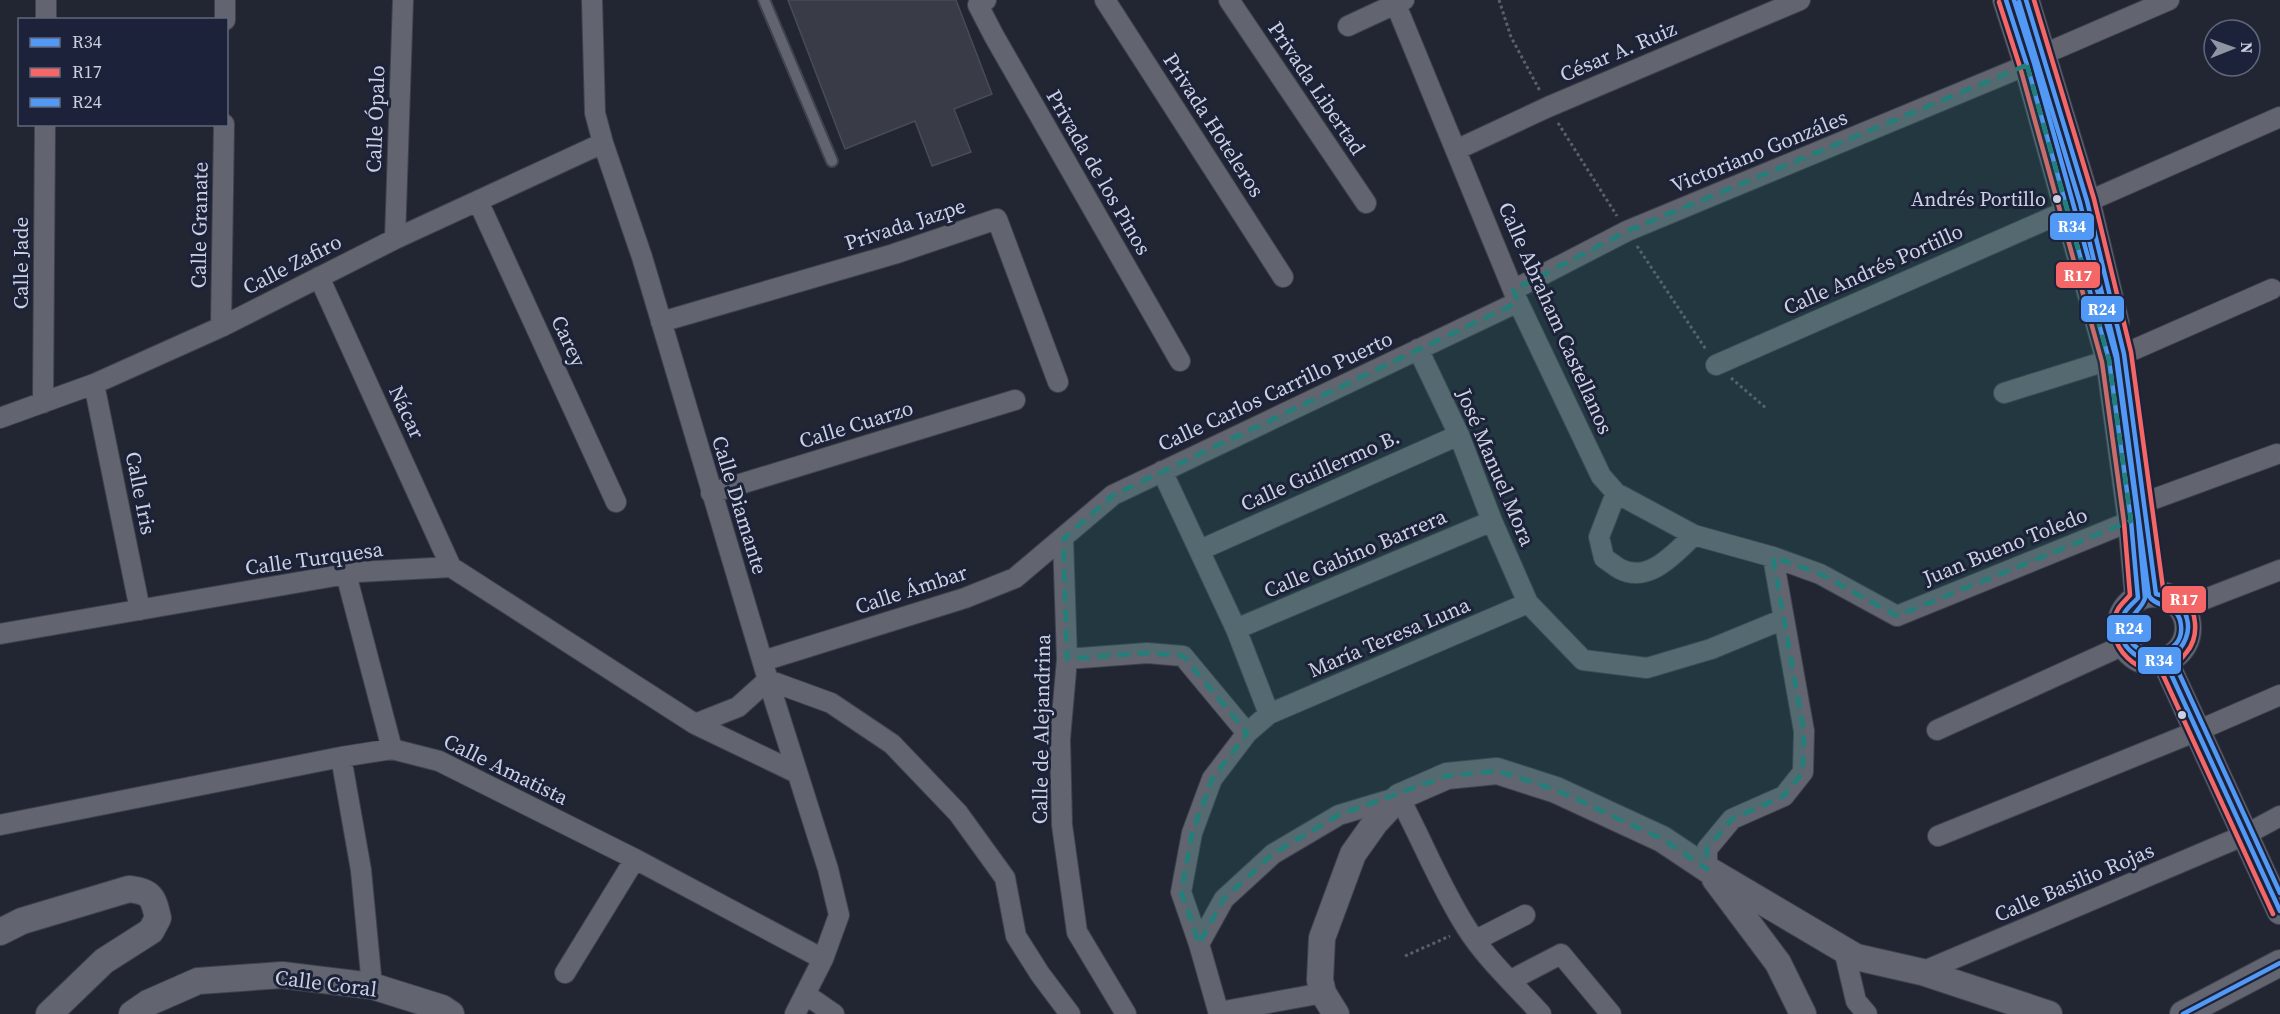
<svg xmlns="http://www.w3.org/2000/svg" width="2280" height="1014" viewBox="0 0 2280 1014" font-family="'Source Serif 4',serif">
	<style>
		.building { fill: #393b47; stroke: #494b56; stroke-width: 1.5 }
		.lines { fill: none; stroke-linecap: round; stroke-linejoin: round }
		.service-casing { stroke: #40424e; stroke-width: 14 }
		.minor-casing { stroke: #40424e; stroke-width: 22 }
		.tertiary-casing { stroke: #40424e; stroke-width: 28 }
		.path { stroke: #5c5f69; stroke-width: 3; stroke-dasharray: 3 3; stroke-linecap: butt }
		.service { stroke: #62656f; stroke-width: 10 }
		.minor { stroke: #62656f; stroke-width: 20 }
		.tertiary { stroke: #62656f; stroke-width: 26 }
		.bus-1-casing { stroke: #1c2239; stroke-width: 9 }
		.bus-2-casing { stroke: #1c2239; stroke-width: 9 }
		.bus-3-casing { stroke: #1c2239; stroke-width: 9 }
		.bus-1 { stroke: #5298f5; stroke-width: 4.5 }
		.bus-2 { stroke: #f56767; stroke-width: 4.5 }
		.bus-3 { stroke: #5298f5; stroke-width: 4.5 }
		.marked { fill: #227f7a; fill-opacity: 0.2; stroke: #227f7a; stroke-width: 4.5; stroke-dasharray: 12 8; stroke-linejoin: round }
		.bus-dot { fill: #ccd1e1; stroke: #1c2239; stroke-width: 2 }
		.labels { text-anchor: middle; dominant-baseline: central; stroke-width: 6; stroke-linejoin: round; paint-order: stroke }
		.bus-label { font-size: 20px; fill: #ccd1e1; stroke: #1c2239; text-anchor: end }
		.street-label { font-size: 21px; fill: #ccd1e1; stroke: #1c2239 }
		.line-badge { stroke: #1c2239; stroke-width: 2 }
		.badge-label { font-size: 16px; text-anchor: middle; font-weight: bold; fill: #fff }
	</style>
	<rect width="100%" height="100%" fill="#222633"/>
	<path class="building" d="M 788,0 L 956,0 L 992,94 L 954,109 L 971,152 L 932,166 L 915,121 L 845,149 Z"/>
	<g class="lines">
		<g class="service-casing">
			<path id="service" d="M 764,0 L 832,161"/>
		</g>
		<g class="minor-casing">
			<path id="minor" d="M 592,0 L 595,113 L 603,143 L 642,257 L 768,680 L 828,869 L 839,915 L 823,959 L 795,1014
				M 986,0 L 978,5 L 994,36 L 1180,361
				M 1105,0 L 1283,277
				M 1229,0 L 1366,203
				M 1394,0 L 1518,302 L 1601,476 L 1616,493 L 1694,535 L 1773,557 L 1820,574 L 1897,616 L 2131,521
				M 46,20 L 46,0
				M 225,20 L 225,0
				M 1348,26 L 1404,0
				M 2044,54 L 2169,0
				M 1456,150 L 1548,107 L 1800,0
				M 478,201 L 616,502
				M 395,239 L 403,0
				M 319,277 L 451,567
				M 1513,290 L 1627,231 L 2027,65
				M 661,322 L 894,254 L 997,219 L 1058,382
				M 221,327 L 224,124
				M 1418,349 L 1459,435 L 1492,521 L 1528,603 L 1583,660 L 1647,668 L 1711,649 L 1784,619
				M 2124,354 L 2272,289
				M 1716,365 L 2280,117
				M 94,384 L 140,610
				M 2004,393 L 2109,360
				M 43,403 L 45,124
				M 0,418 L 94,384 L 221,327 L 395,239 L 603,143
				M 1162,471 L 1236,629 L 1269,714
				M 711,493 L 1015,400
				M 1616,493 L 1599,537 L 1604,558 C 1610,562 1615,566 1620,569 C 1649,584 1675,553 1694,535
				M 2143,503 L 2277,454
				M 1063,539 L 1067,659 L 1060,739 L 1062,825 L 1077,932 L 1126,1014
				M 1200,550 L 1459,435
				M 346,574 L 392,749
				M 2182,608 L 2280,570
				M 1236,629 L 1492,521
				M 0,634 L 358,572 L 451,567 L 695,724 L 797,773
				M 1067,659 L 1147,653 L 1183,656 L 1247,733
				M 763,661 L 965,598 L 1015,578 L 1113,495 L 1518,302
				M 695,724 L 738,707 L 768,680 L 831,703 L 892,744 L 958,813 L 1005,878 L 1016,936 L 1040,974 L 1070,1014
				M 1937,730 L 2124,645
				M 341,757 L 361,870 L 372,986
				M 0,825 L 341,757 L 392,749 L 439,761 L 635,859 L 823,959
				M 1938,836 L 2197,731 L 2280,695
				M 1707,869 L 1707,849 L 1732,819 L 1784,796 L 1803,772 L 1804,731 L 1773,557
				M 1476,940 L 1525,915
				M 1199,944 L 1224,899 L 1273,854 L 1339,815 L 1399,797 C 1422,840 1440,886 1466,927 C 1486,959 1516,986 1541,1014
				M 1844,950 L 1856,1001 L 1867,1014
				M 1922,972 L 2245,835 L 2280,816
				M 565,973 L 635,859
				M 1511,980 L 1561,954 L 1611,1014
				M 805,994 L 834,1014
				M 1219,1012 L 1323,993
				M 1219,1014 L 1199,944 L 1181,892 L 1192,833 L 1212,779 L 1247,733 L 1269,714 L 1528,603"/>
		</g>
		<g class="tertiary-casing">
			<path id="tertiary" d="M 2006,0 L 2027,65 L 2109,360 L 2131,521 L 2138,598
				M 2026,0 L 2087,201 L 2116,323
				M2120 628a34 34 0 1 1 68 0a34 34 0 1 1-68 0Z
				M 2165,661 L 2280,911
				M 1715,879 L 1778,963 L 1803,1014
				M 0,932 L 22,921 L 129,889 C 152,892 153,897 158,918 L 151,931 L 104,961 L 49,1014
				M 132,1014 L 148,1003 L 198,981 L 282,975 L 372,986 L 442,1008 L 451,1014
				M 1336,1014 L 1323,993 L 1320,980 L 1322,938 L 1353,854 L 1375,823 L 1399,797 L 1447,776 L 1497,771 L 1556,790 L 1662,839 L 1707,869 L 1856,957 L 1922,972 L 2049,1014
				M 2183,1014 L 2280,963"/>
		</g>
		<path class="path" d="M 1499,0 L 1511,37 L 1540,91
			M 1558,123 L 1617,216
			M 1637,246 L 1707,351
			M 1731,378 L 1766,408
			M 1405,956 L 1450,936"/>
		<use href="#service" class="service"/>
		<use href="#minor" class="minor"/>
		<use href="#tertiary" class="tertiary"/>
		<g class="bus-1-casing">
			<path id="bus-1" d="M 2006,0 L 2027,65 L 2109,360 L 2131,521 L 2138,598 C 2134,602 2128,607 2125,612 C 2104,643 2152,680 2179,650 C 2186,641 2190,630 2187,619 C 2184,604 2170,597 2156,594 L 2124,354 L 2087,201 L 2026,0
				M 2165,661 L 2280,911
				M 2183,1014 L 2280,963"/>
		</g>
		<g class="bus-2-casing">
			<path id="bus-2" d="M 1999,2 L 2020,67 L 2102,362 L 2124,522 L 2130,595 C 2126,600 2121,604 2118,609 C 2099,643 2143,687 2176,664 C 2180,661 2183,657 2186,653 C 2193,645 2196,634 2195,623 C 2194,604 2179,593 2163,588 L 2131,352 L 2094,199 L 2034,0
				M 2158,664 L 2273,914"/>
		</g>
		<g class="bus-3-casing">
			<path id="bus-3" d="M 2014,0 L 2034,63 L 2116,358 L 2138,520 L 2145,598 C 2142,609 2131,613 2129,625 C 2121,663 2191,663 2180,620 C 2175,603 2156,608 2149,596 L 2117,355 L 2080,203 L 2019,2
				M 2172,658 L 2280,893"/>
		</g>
		<use href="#bus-1" class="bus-1"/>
		<use href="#bus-2" class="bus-2"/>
		<use href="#bus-3" class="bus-3"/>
	</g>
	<path class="marked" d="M 2027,65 L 2109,360 L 2131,521 L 1897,616 L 1820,574 L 1773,557 L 1804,731 L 1803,772 L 1784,796 L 1732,819 L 1707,849 L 1707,869 L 1662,839 L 1556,790 L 1497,771 L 1447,776 L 1339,815 L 1273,854 L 1224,899 L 1199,944 L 1181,892 L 1192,833 L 1212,779 L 1247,733 L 1183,656 L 1147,653 L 1067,659 L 1063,539 L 1113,495 L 1518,302 L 1513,290 L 1627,231 Z"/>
	<g class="bus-dot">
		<circle cx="2057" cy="199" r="5"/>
		<circle cx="2182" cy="715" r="5"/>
	</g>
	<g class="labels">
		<g class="bus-label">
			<text x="2046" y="199">Andrés Portillo</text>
		</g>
		<g class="street-label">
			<text transform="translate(1618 51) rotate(-23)">César A. Ruiz</text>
			<text transform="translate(1317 88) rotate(56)">Privada Libertad</text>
			<text transform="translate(375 119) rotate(-88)">Calle Ópalo</text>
			<text transform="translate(1214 125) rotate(57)">Privada Hoteleros</text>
			<text transform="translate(1759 151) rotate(-22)">Victoriano Gonzáles</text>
			<text transform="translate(1099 172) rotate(60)">Privada de los Pinos</text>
			<text transform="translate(905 224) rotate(-18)">Privada Jazpe</text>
			<text transform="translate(199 225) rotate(-89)">Calle Granate</text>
			<text transform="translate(20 263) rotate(-90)">Calle Jade</text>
			<text transform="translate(292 264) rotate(-27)">Calle Zafiro</text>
			<text transform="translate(1873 269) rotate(-24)">Calle Andrés Portillo</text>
			<text transform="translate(1556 318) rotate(66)">Calle Abraham Castellanos</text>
			<text transform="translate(569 341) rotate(65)">Carey</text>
			<text transform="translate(1275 391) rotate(-25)">Calle Carlos Carrillo Puerto</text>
			<text transform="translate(407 412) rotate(65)">Nácar</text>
			<text transform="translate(856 424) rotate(-17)">Calle Cuarzo</text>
			<text transform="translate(1496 467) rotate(67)">José Manuel Mora</text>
			<text transform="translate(1320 470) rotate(-24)">Calle Guillermo B.</text>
			<text transform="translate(141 493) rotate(79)">Calle Iris</text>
			<text transform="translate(740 505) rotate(73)">Calle Diamante</text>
			<text transform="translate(2005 546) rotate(-22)">Juan Bueno Toledo</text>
			<text transform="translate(1355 553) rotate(-23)">Calle Gabino Barrera</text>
			<text transform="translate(314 558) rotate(-8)">Calle Turquesa</text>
			<text transform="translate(911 589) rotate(-18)">Calle Ámbar</text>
			<text transform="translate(1389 637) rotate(-23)">María Teresa Luna</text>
			<text transform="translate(1041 729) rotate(-89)">Calle de Alejandrina</text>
			<text transform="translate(506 769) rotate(26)">Calle Amatista</text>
			<text transform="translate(2074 882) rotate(-23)">Calle Basilio Rojas</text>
			<text transform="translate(326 983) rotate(7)">Calle Coral</text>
		</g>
	</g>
	<g class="line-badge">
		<rect x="2049" y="212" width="46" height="29" rx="6" fill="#5298f5"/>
		<rect x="2055" y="261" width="46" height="28" rx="6" fill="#f56767"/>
		<rect x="2080" y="295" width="45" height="28" rx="6" fill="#5298f5"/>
		<rect x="2161" y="585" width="46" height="29" rx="6" fill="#f56767"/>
		<rect x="2106" y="614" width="46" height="29" rx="6" fill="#5298f5"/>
		<rect x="2137" y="646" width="45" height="29" rx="6" fill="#5298f5"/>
	</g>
	<g class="badge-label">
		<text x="2072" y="232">R34</text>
		<text x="2078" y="281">R17</text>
		<text x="2102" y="315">R24</text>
		<text x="2184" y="605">R17</text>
		<text x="2129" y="634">R24</text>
		<text x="2159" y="666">R34</text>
	</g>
	<rect x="18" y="18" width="210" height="108" fill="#1c2239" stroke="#62687c" stroke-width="1.5"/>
	<rect x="30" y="38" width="30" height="9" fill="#5298f5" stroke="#62687c" stroke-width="1.5"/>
	<text x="72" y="48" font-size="18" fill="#ccd1e1">R34</text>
	<rect x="30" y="68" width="30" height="9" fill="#f56767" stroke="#62687c" stroke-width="1.5"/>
	<text x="72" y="78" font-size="18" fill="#ccd1e1">R17</text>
	<rect x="30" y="98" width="30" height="9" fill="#5298f5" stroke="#62687c" stroke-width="1.5"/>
	<text x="72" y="108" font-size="18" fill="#ccd1e1">R24</text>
	<g transform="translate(2232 48) rotate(89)"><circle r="28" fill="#1c2239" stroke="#62687c" stroke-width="1.5"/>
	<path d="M0-4.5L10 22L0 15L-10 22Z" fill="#9095a4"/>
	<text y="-9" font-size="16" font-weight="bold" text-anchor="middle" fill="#ccd1e1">N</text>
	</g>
</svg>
